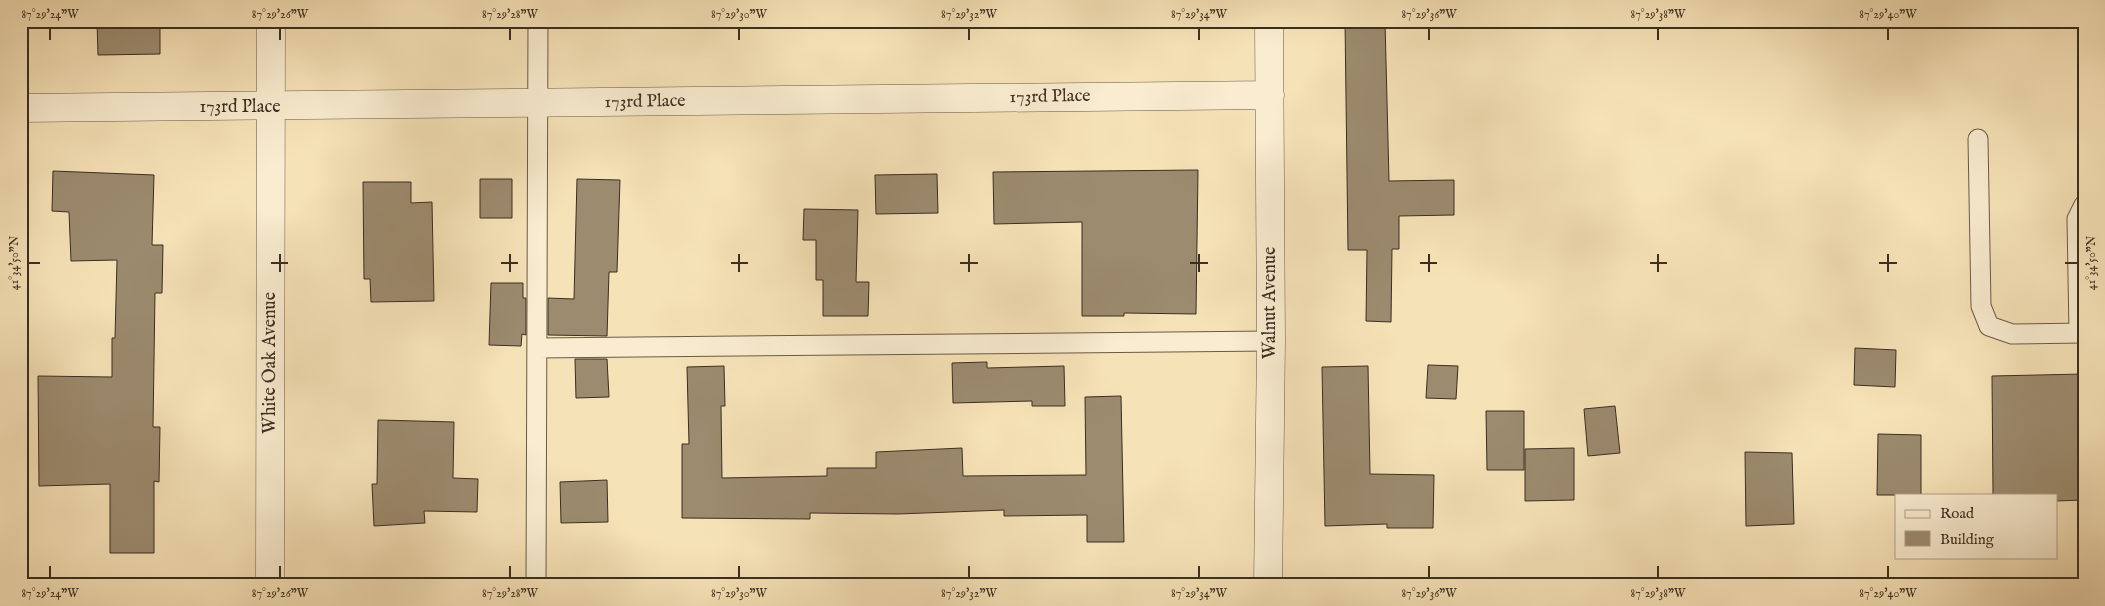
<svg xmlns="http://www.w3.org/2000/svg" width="2105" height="606" viewBox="0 0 2105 606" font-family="'IM FELL English',serif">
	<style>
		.building { fill: #9c8b6f; stroke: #3b2d22 }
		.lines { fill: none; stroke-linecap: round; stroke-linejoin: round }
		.service-casing { stroke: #6a5a47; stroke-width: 21 }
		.minor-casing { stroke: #6a5a47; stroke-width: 29 }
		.service { stroke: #f9ecd0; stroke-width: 19 }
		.minor { stroke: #f9ecd0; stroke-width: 28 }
		.ticks { fill: none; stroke: #3b2d22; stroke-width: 2 }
		.labels { text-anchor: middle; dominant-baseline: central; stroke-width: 4; stroke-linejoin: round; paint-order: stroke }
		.street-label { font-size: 18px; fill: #3b2d22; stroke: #f9ecd0 }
		.neatline { fill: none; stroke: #3b2d22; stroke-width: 2 }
		.ticks-label { font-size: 12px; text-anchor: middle; fill: #3b2d22 }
	</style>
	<rect width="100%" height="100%" fill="#f6e2b7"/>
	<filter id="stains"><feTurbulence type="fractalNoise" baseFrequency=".004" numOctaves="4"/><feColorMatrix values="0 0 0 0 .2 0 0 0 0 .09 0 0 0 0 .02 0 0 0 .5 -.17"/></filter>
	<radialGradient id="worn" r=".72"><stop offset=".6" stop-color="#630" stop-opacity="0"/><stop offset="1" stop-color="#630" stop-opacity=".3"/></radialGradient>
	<path class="building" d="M 97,21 L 160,21 L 160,54 L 98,55 Z
		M 1345,21 L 1385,21 L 1389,181 L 1454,180 L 1454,215 L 1399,216 L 1399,249 L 1392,249 L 1391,322 L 1366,321 L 1367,250 L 1348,250 Z
		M 1198,170 L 1196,314 L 1124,313 L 1124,316 L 1082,316 L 1082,222 L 994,224 L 993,172 Z
		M 53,171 L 154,175 L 152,245 L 163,245 L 162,293 L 155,293 L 153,427 L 160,427 L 159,482 L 154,481 L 154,553 L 110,553 L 110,484 L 39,486 L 38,376 L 112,377 L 112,338 L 115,338 L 117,260 L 71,261 L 69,212 L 52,211 Z
		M 937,174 L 938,213 L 876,214 L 875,175 Z
		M 480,179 L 512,179 L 512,218 L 480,218 Z
		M 577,179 L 620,180 L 617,272 L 609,272 L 607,336 L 548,335 L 548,298 L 574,299 Z
		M 363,182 L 411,182 L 411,203 L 432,202 L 434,301 L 371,302 L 370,279 L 364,279 Z
		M 804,209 L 858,210 L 856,282 L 869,282 L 868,316 L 823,316 L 823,280 L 816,280 L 816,240 L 803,240 Z
		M 491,283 L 523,283 L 523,298 L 526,298 L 526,335 L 522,334 L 521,346 L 489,345 Z
		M 1855,348 L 1896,350 L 1895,387 L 1854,385 Z
		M 575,359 L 607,359 L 609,397 L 576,398 Z
		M 987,362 L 987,368 L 1064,366 L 1065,406 L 1032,406 L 1032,401 L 953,403 L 952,363 Z
		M 1428,365 L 1458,366 L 1456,399 L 1426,398 Z
		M 724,366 L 725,406 L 721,406 L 722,478 L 827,476 L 827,468 L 876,468 L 876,452 L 962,448 L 963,476 L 1086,475 L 1085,397 L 1121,396 L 1124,542 L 1087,542 L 1087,515 L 1004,516 L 1004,510 L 898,514 L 810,513 L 810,519 L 682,518 L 682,444 L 689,444 L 687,367 Z
		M 1368,366 L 1370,474 L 1434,475 L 1433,528 L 1387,528 L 1387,524 L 1325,526 L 1322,367 Z
		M 2084,374 L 2084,500 L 2056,501 L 2056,495 L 1993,495 L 1992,376 Z
		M 1615,406 L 1620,453 L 1588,456 L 1584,409 Z
		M 1486,411 L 1524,411 L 1524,470 L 1487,470 Z
		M 378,420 L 454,422 L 453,478 L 478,479 L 477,512 L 424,511 L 425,523 L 374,526 L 372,484 L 377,484 Z
		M 1878,434 L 1921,435 L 1921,495 L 1877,495 Z
		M 1574,448 L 1574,500 L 1525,501 L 1525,449 Z
		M 1745,452 L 1792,453 L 1794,524 L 1746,526 Z
		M 607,480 L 608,522 L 561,523 L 560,482 Z"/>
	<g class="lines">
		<g class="service-casing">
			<path id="service" d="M 1978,139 L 1981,306 L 1989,326 L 2012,334 L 2084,333
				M 2079,333 L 2077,219 L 2084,205
				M 537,348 L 1271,341
				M 536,585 L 538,21"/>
		</g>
		<g class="minor-casing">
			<path id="minor" d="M 21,108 L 1270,95
				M 270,585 L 271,21
				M 1268,585 L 1271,341 L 1269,21"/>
		</g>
		<use href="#service" class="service"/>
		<use href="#minor" class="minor"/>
	</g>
	<path class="ticks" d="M 50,28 L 50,40M 280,28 L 280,40M 510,28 L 510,40M 739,28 L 739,40M 969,28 L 969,40M 1199,28 L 1199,40M 1429,28 L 1429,40M 1658,28 L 1658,40M 1888,28 L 1888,40M 280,254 L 280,272M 510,254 L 510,272M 739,254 L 739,272M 969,254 L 969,272M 1199,254 L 1199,272M 1429,254 L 1429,272M 1658,254 L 1658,272M 1888,254 L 1888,272M 28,263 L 40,263M 271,263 L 288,263M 501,263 L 518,263M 731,263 L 748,263M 960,263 L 978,263M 1190,263 L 1208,263M 1420,263 L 1437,263M 1650,263 L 1667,263M 1879,263 L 1897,263M 2065,263 L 2078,263M 50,566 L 50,578M 280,566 L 280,578M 510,566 L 510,578M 739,566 L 739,578M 969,566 L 969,578M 1199,566 L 1199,578M 1429,566 L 1429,578M 1658,566 L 1658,578M 1888,566 L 1888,578"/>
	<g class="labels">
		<g class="street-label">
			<text transform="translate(1050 97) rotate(-1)">173rd Place</text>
			<text transform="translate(645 102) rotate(-1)">173rd Place</text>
			<text x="240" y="107">173rd Place</text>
			<text transform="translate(1270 303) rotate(-90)">Walnut Avenue</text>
			<text transform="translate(270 363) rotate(-90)">White Oak Avenue</text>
		</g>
	</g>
	<rect width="2105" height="606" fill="none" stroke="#f6e2b7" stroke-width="55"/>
	<rect x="1895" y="494" width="162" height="65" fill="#f9ecd0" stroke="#ada08a"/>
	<rect x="1905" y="510" width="25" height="8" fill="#f9ecd0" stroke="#ada08a"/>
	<text x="1940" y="518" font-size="15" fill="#3b2d22">Road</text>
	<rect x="1905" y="531" width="25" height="15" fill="#9c8b6f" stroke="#ada08a"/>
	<text x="1940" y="544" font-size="15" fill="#3b2d22">Building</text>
	<rect x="28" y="28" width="2050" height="550" class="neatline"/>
	<g class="ticks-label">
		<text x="50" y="18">87°29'24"W</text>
		<text x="280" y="18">87°29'26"W</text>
		<text x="510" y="18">87°29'28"W</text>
		<text x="739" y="18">87°29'30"W</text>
		<text x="969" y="18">87°29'32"W</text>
		<text x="1199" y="18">87°29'34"W</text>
		<text x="1429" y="18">87°29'36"W</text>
		<text x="1658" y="18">87°29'38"W</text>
		<text x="1888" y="18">87°29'40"W</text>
		<text transform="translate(2091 263) rotate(-90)" y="4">41°34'50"N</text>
		<text transform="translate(14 263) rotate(-90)" y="4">41°34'50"N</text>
		<text x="50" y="597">87°29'24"W</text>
		<text x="280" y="597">87°29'26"W</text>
		<text x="510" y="597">87°29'28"W</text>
		<text x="739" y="597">87°29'30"W</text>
		<text x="969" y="597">87°29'32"W</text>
		<text x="1199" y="597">87°29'34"W</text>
		<text x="1429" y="597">87°29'36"W</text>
		<text x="1658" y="597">87°29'38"W</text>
		<text x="1888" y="597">87°29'40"W</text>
	</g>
	<rect width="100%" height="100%" filter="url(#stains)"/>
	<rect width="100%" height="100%" fill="url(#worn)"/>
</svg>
